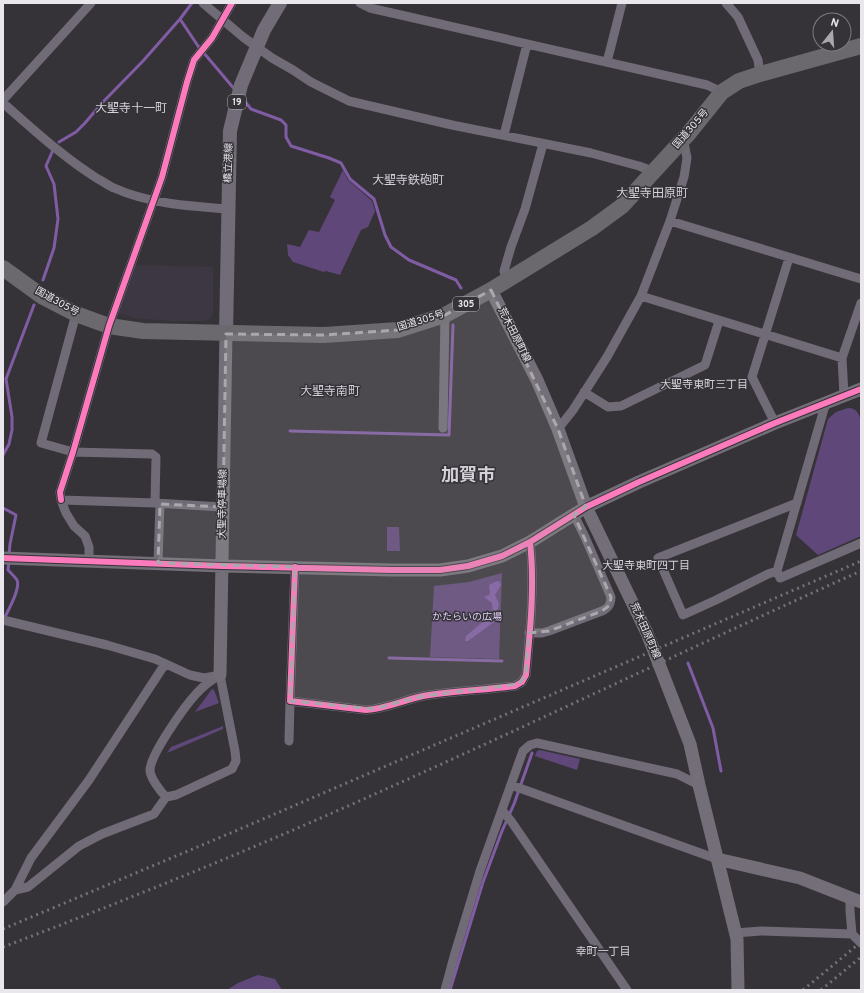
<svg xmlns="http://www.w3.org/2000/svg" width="864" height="993" viewBox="0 0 864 993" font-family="Overpass,'Noto Sans JP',sans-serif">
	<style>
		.built { fill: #3c3742 }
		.green { fill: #60477a }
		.water { fill: #805ca4 }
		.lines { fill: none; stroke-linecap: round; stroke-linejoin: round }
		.stream { stroke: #805ca4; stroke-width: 3 }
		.street { stroke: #706b76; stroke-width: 9 }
		.secondary { stroke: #736e78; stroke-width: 13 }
		.primary { stroke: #716c78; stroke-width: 14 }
		.highway { stroke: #6b686e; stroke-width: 16 }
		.rail { stroke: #747078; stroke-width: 3; stroke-dasharray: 2 4; stroke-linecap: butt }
		.cycleway-casing { stroke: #353238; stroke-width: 8 }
		.cycleway { stroke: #fd7abc; stroke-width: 6 }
		.marked { fill: #aaa8ac; fill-opacity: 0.2; stroke: #aaa8ac; stroke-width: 3; stroke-dasharray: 8 5; stroke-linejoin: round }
		.labels { text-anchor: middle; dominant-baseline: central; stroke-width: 3; stroke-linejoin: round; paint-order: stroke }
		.shield { fill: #353238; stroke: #b3b1b5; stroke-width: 1 }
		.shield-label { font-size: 9px; font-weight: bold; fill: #e9e7eb }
		.street-label { font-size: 10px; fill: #e9e7eb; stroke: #353238 }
		.park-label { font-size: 10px; fill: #e2cffa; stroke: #353238 }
		.neighbourhood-label { font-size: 11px; fill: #d4d1d9; stroke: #353238 }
		.quarter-label { font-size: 12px; fill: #d4d1d9; stroke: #353238 }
		.town-label { font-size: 18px; font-weight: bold; fill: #d4d1d9; stroke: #353238 }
	</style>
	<rect width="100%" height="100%" fill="#353337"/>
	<path class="built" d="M 134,265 L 213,267 L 213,313 L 211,318 L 205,321 L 170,321 L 135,318 L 119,313 L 118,310 Z"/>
	<path class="green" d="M 343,170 L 348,180 L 372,201 L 375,211 L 368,227 L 361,230 L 340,275 L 326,271 L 324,272 L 293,262 L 288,255 L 287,244 L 300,247 L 309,230 L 319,232 L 335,200 L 330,197 Z
		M 848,408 C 857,408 858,413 861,420 L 861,536 L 818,555 L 796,535 L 828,419 L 836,412 Z
		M 387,527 L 399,527 L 400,551 L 387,551 Z
		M 502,573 L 499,659 L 430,657 L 434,586 L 469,582 Z
		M 212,689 L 214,690 L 219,703 L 195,712 Z
		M 223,726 L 223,729 L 167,753 L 171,747 Z
		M 540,750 L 580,759 L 577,770 L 535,756 L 537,751 Z
		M 258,975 L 275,979 L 282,990 L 227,990 L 238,983 Z"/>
	<path class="water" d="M 497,581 L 500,582 L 501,585 L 495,595 L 499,604 L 494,622 L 468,641 L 465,641 L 466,636 L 492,614 L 493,612 L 492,603 L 484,597 L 489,595 L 490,593 L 489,585 Z"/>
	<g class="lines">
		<path class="stream" d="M 192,3 L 180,19 L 198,46 L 236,91
			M 242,98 L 251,109 L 281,120 L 286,125 L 286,137 L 291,146 L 329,158 L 341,163 L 350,179 L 374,199 L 385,235 L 391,247 L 409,260 L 456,280 L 461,288
			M 59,142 L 76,132 L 85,123 L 102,103 L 143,61 L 180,19
			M 43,280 L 54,248 L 58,219 L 54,184 L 46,166 L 53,150
			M 290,431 L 449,435 L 453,325
			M 3,455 L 9,444 L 12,430 L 12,417 L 6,379 L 34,305
			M 3,508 L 16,515 L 10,544 L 9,555
			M 4,619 C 8,610 21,589 17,580 C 15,577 11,573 8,570 L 9,562
			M 389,658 L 502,661
			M 688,663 L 713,728 L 721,771
			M 450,990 L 483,882 L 502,831 L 514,804 L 532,753"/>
		<path class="street" d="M 203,3 L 243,37 L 272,58 L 293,70 L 311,82 L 349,101 L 452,125 L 591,153 L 639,166 L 655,172
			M 360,3 L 370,8 L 707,85 L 722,92
			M 726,3 L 738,17 L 758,60 L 760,74
			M 607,62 L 622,3
			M 3,100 L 91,3
			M 3,103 C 34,130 64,158 98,179 C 104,182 109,186 114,188 C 150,204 189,206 228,209
			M 504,135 L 527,44
			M 670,221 L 861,279
			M 507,281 L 504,271 L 511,247 L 525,209 L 543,144
			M 641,296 L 842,358
			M 76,314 L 41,443 L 73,452 L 152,454 L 156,457 L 155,503
			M 584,392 L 608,407 L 621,406 L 705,365 L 719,321
			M 844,395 L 842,358 L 861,303
			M 826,402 L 777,571 L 780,578 L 861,543
			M 775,423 L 752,377 L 789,258
			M 443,428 L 445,315
			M 558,429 L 573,410 L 607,357 L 641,296 L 670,221 L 684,177 L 687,158 L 683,138
			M 61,500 L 60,492 L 73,452 L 109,326 L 162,177 L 187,82 L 194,60 L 212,38 L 232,3
			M 89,561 L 89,547 L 85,536 L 74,526 L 66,513 L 61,500 L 155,503 L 223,507
			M 158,563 L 160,504
			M 295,567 L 290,701 L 366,710 C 385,709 404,700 423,696 C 453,691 484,690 515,686 L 522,682 L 526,675 C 530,632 535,585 530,542
			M 777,571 L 768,574 L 716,600 L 683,615 L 658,558 L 797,503
			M 3,620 L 107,645 L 155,659 L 190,675 L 204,678 L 215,676
			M 529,633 L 542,633 L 549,631 L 602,611 C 609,608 611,604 611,597 L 585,537 L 574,515
			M 220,675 L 235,751 L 236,761 L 232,769 L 176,795 L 166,797 C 161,792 151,779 150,771 C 149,756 185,706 196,694 C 203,686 211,680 220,675 Z
			M 289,741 L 290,701
			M 511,785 L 717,859
			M 502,810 L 511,821 L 627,990
			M 15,890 L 28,887 L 79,846 L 102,834 L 154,814 L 166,797
			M 850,897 L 850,911 L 852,934 L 861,943
			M 3,902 L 15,890 L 31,858 L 89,780 L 165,664
			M 735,933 L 761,931 L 852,934
			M 445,990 L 455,953 L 480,871 L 523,751 L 530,745 L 537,743 L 677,774 L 699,785"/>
		<path class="secondary" d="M 491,290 L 537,380 L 558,429 L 586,507 L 647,633 L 690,744 L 699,785 L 737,939 L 738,990
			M 3,558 L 222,566 L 392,570 L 440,570 L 468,566 L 502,556 L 530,542 L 586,507 L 639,482 L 775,423 L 861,389
			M 220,675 L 226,334
			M 717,859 L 800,878 L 861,902"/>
		<path class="primary" d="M 226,334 L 230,131 L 241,85 L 264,30 L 280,3"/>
		<path class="highway" d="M 3,268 L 43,297 L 76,314 L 109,326 L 143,331 L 324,335 L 398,330 L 445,315 L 491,290 L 592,228 L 622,206 L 689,133 L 722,92 L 739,81 L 760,74 L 861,46"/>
		<path class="rail" d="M 3,929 L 240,829 L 861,561
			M 3,947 C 132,898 260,846 386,789 C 545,718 702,642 861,571
			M 803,990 L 861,942
			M 821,990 L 861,957"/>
		<g class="cycleway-casing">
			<path id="cycleway" d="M 61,500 L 60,492 L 73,452 L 109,326 L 162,177 L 187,82 L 194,60 L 212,38 L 232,3
				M 3,558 L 222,566 L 392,570 L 440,570 L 468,566 L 502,556 L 530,542 L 586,507 L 639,482 L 775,423 L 861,389
				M 295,567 L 290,701 L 366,710 C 385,709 404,700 423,696 C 453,691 484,690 515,686 L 522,682 L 526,675 C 530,632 535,585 530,542"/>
		</g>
		<use href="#cycleway" class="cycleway"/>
	</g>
	<path class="marked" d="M 491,290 L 558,429 L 586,507 L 574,515 L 611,597 L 610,605 L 602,611 L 549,631 L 529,633 L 526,675 L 519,684 L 424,696 L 373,709 L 290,701 L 295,567 L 158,563 L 160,504 L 223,507 L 226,334 L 324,335 L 398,330 L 445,315 Z"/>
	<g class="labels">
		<g class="shield">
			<rect x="228" y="95" width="18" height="14" rx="3"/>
			<rect x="453" y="297" width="26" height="14" rx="3"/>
		</g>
		<g class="shield-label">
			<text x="237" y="102">19</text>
			<text x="466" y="304">305</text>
		</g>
		<g class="street-label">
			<text transform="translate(691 129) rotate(-49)">国道305号</text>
			<text transform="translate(229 163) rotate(-88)">橋立港線</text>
			<text transform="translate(57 302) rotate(29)">国道305号</text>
			<text transform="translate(421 321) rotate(-17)">国道305号</text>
			<text transform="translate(514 335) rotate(63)">荒木田原町線</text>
			<text transform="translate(223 504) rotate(-89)">大聖寺停車場線</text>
			<text transform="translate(645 631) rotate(66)">荒木田原町線</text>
		</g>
		<g class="park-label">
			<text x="467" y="617">かたらいの広場</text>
		</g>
		<g class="neighbourhood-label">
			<text x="704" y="385">大聖寺東町三丁目</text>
			<text x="646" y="566">大聖寺東町四丁目</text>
			<text x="603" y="952">幸町一丁目</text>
		</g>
		<g class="quarter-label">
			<text x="131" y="109">大聖寺十一町</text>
			<text x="408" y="181">大聖寺鉄砲町</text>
			<text x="652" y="194">大聖寺田原町</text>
			<text x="330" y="392">大聖寺南町</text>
		</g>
		<g class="town-label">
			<text x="468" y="476">加賀市</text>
		</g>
	</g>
	<rect width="864" height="993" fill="none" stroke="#e9e7eb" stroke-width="8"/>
	<g transform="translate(832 32) rotate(17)"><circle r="19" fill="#353238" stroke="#7d7a80"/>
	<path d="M0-3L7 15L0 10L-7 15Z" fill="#aaa8ac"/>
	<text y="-6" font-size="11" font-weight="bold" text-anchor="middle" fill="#e9e7eb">N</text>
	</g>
</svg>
